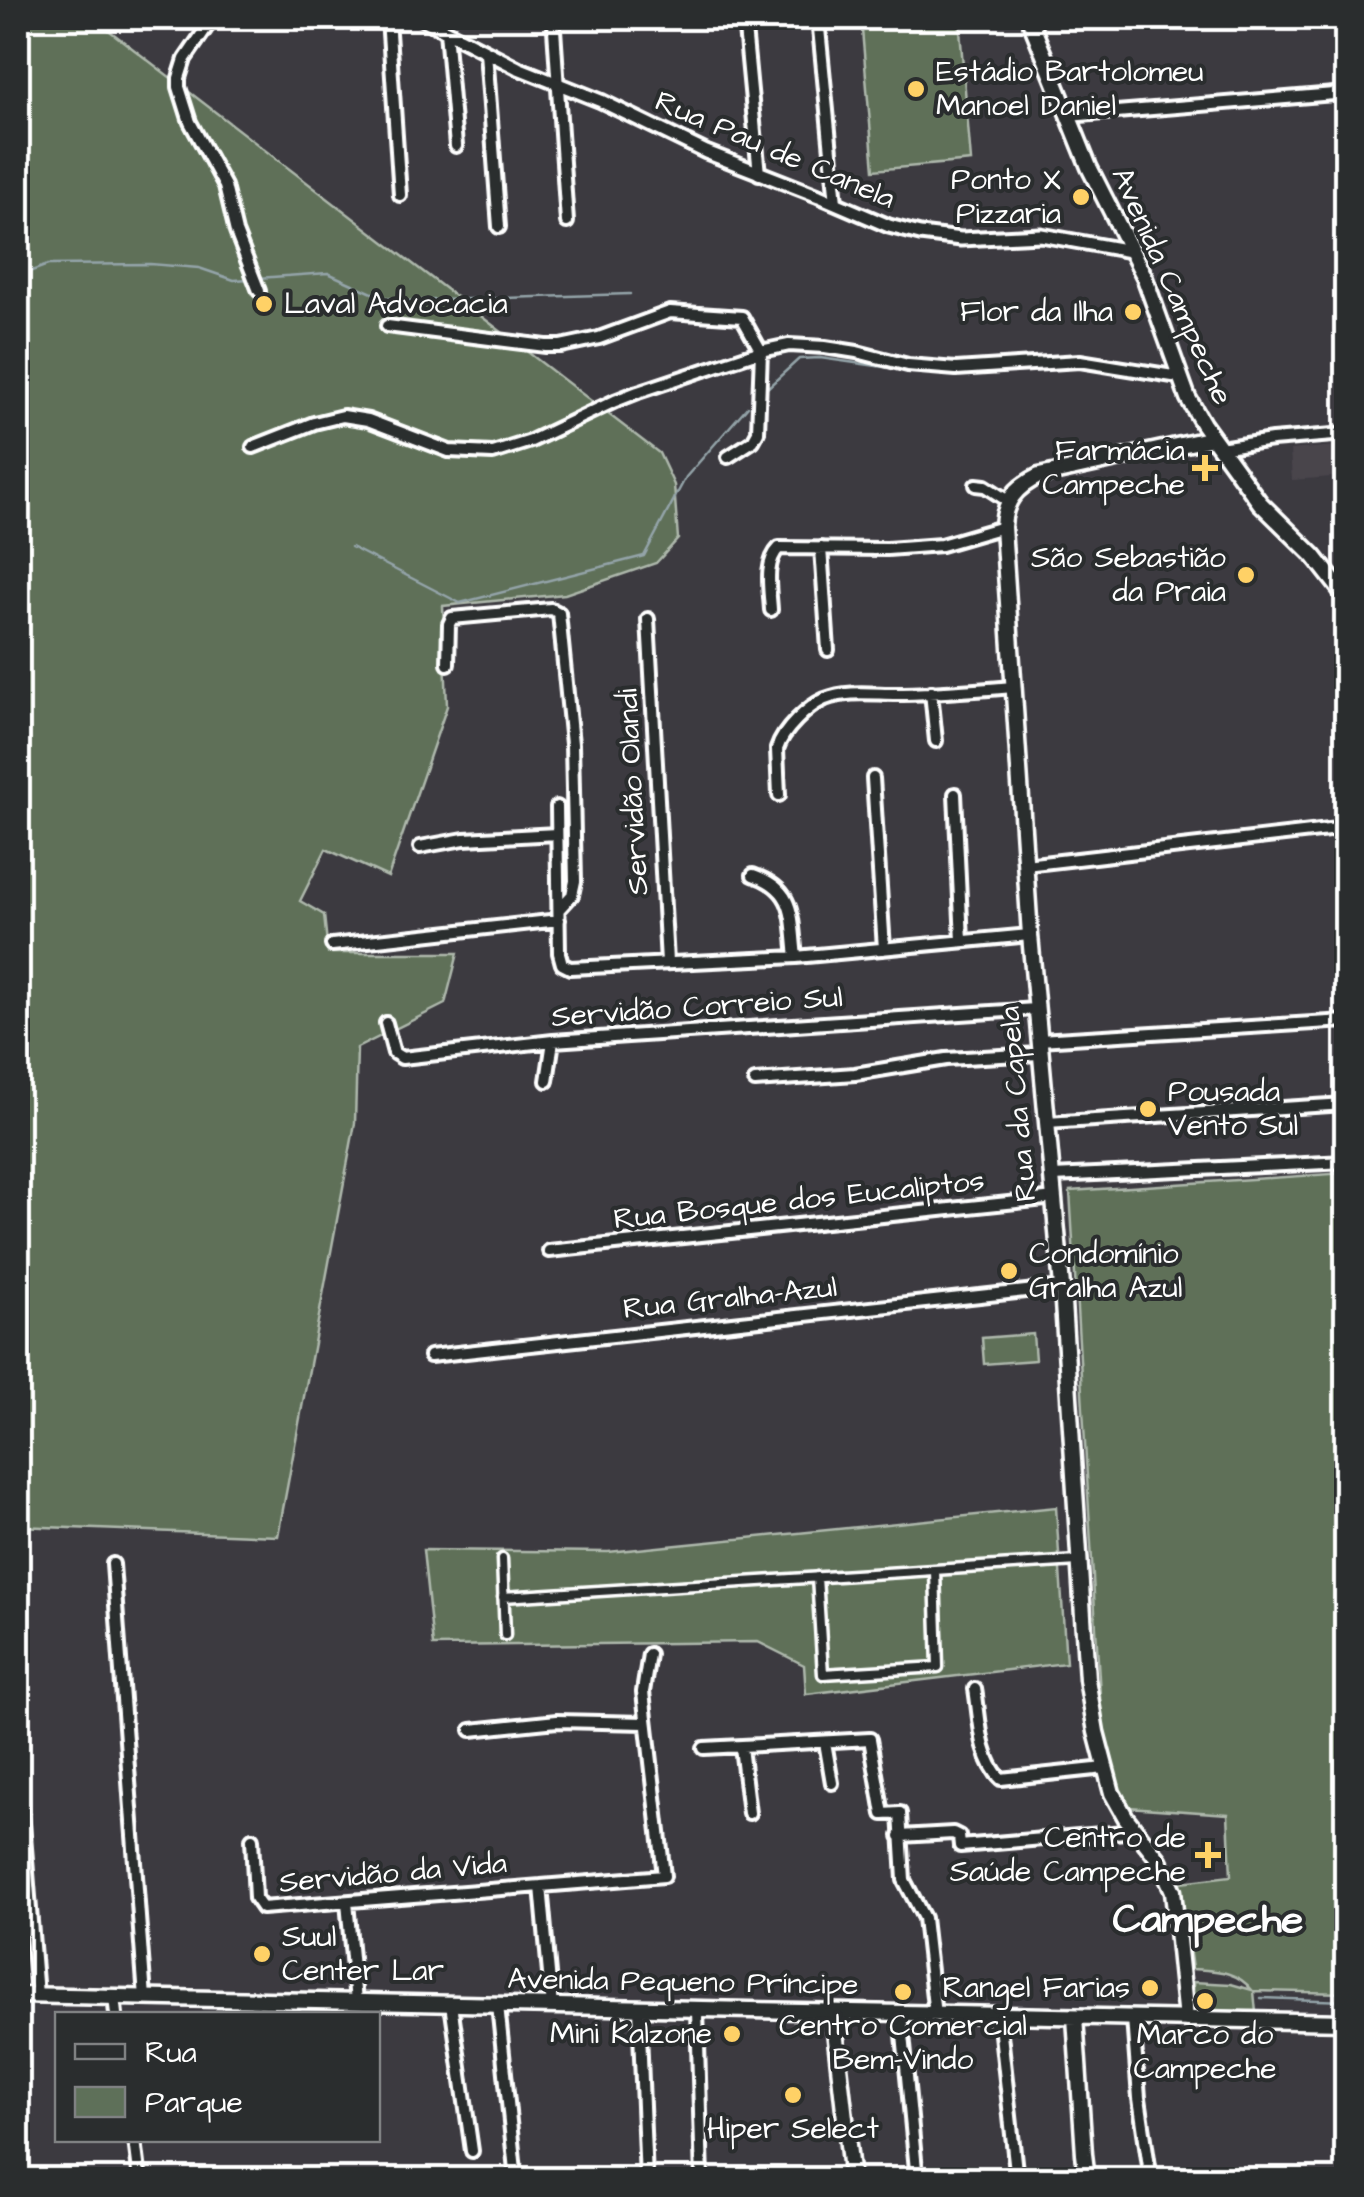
<svg xmlns="http://www.w3.org/2000/svg" width="1364" height="2197" viewBox="0 0 1364 2197" font-family="'Architects Daughter',sans-serif">
	<style>
		.built { fill: #49444c }
		.green { fill: #5e7059; stroke: #aeb8ac; stroke-width: 2.5 }
		.lines { fill: none; stroke-linecap: round; stroke-linejoin: round }
		.stream { stroke: #94a4a9; stroke-width: 2.5 }
		.pedestrian-casing { stroke: #fff; stroke-width: 15 }
		.minor-casing { stroke: #fff; stroke-width: 18 }
		.tertiary-casing { stroke: #fff; stroke-width: 19 }
		.secondary-casing { stroke: #fff; stroke-width: 21 }
		.pedestrian { stroke: #2a2d2e; stroke-width: 8 }
		.minor { stroke: #2a2d2e; stroke-width: 10 }
		.tertiary { stroke: #2a2d2e; stroke-width: 11 }
		.secondary { stroke: #2a2d2e; stroke-width: 14 }
		.poi-dot { fill: #ffd166; stroke: #2a2d2e; stroke-width: 4 }
		.labels { text-anchor: middle; dominant-baseline: central; stroke-width: 8; stroke-linejoin: round; paint-order: stroke }
		.poi-label { font-size: 30px; fill: #fff; stroke: #2a2d2e; text-anchor: end }
		.street-label { font-size: 30px; fill: #fff; stroke: #2a2d2e }
		.district-label { font-size: 40px; font-weight: bold; fill: #fff; stroke: #2a2d2e }
	</style>
	<rect width="100%" height="100%" fill="#3c3a40"/>
	<filter id="ink" filterUnits="userSpaceOnUse"><feTurbulence type="fractalNoise" baseFrequency=".01" numOctaves="2"/><feDisplacementMap in="SourceGraphic" scale="20" xChannelSelector="R" yChannelSelector="G"/><feConvolveMatrix kernelMatrix="1 2 1 2 8 2 1 2 1" color-interpolation-filters="sRGB"/></filter>
	<g filter="url(#ink)">
		<path class="built" d="M 1346,445 L 1346,476 L 1292,480 L 1290,450 Z"/>
		<path class="green" d="M 18,18 L 93,18 L 659,453 L 674,485 L 678,539 L 656,563 L 565,594 L 443,606 L 447,706 L 388,877 L 326,849 L 300,901 L 324,915 L 328,953 L 458,953 L 445,1004 L 357,1048 L 355,1123 L 278,1536 L 18,1526 Z
			M 861,18 L 959,18 L 971,161 L 874,170 Z
			M 1346,1173 L 1346,1993 L 1254,1991 L 1256,2013 L 1194,2012 L 1193,1982 L 1231,1984 L 1252,1990 C 1236,1970 1216,1971 1192,1969 L 1180,1882 L 1231,1876 L 1228,1814 L 1128,1807 L 1111,1773 L 1102,1729 L 1070,1191 Z
			M 1033,1334 L 1035,1360 L 984,1364 L 982,1338 Z
			M 1056,1507 L 1066,1663 L 806,1694 L 804,1665 L 758,1642 L 433,1646 L 423,1550 L 608,1552 Z"/>
		<g class="lines">
			<path class="stream" d="M 18,276 L 48,265 L 150,264 L 199,268 L 234,280 L 250,279
				M 258,278 L 328,273 L 379,296 L 405,301 L 630,294
				M 764,391 L 799,359 L 820,358 L 912,371 L 962,375 L 987,372
				M 1339,532 L 1346,535
				M 351,547 L 460,603 L 644,556 L 686,477 L 748,406
				M 1261,1998 L 1346,2001"/>
			<g class="pedestrian-casing">
				<path id="pedestrian" d="M 502,1559 L 505,1635
					M 817,1577 L 823,1674 L 938,1667 L 935,1570
					M 503,1597 L 1078,1561"/>
			</g>
			<g class="minor-casing">
				<path id="minor" d="M 213,18 L 185,59 L 179,78 L 179,87 L 190,122 L 225,186 L 236,232 L 259,291
					M 388,18 L 400,195
					M 744,18 L 759,174
					M 818,18 L 836,203
					M 554,29 L 567,222
					M 446,31 L 456,146
					M 486,52 L 499,227
					M 1068,116 L 1346,93
					M 387,326 L 546,346 L 561,346 L 599,338 L 670,312 L 742,317 L 761,351 L 758,432 L 753,441 L 728,457
					M 253,447 L 314,423 L 343,416 L 368,420 L 449,451 L 493,453 L 531,441 L 615,401 L 638,392 L 761,351 L 789,345 L 825,347 L 857,352 L 908,365 L 956,369 L 1080,361 L 1179,377
					M 1220,448 L 1272,440 L 1346,434
					M 976,485 L 985,486 L 1008,501
					M 821,548 L 828,650
					M 771,610 C 770,590 764,563 779,548 L 887,549 L 941,545 L 1003,527
					M 648,619 L 667,962
					M 448,664 L 449,624 L 452,618 L 551,609 L 559,613 L 572,744 L 575,881 L 572,895 L 560,908
					M 931,692 L 936,741
					M 873,778 L 884,949
					M 955,794 L 962,941
					M 779,795 L 777,749 C 783,730 807,707 825,699 C 850,689 878,695 903,694 C 940,693 977,690 1013,687
					M 557,807 L 559,953 L 562,964 L 570,968 L 796,957 L 1030,935
					M 420,847 L 464,839 L 557,834
					M 1025,865 L 1346,828
					M 753,875 C 797,890 791,918 796,957
					M 332,945 L 559,920
					M 386,1023 L 394,1053 L 402,1058 L 553,1041 L 1036,1009
					M 1039,1040 L 1346,1021
					M 547,1081 L 553,1041
					M 755,1081 L 855,1074 L 946,1059 L 1040,1054
					M 1047,1123 L 1346,1104
					M 1053,1176 L 1346,1162
					M 549,1251 L 1055,1198
					M 430,1356 L 1062,1287
					M 113,1564 L 145,1998
					M 975,1689 C 980,1717 979,1758 1001,1779 L 1105,1768
					M 471,1730 L 557,1721 L 646,1723
					M 825,1742 L 832,1783
					M 741,1747 L 749,1813
					M 704,1748 L 870,1739 L 883,1814 L 900,1813 L 904,1880 L 924,1918 L 935,2015
					M 18,1762 L 37,1995
					M 900,1836 L 953,1833 L 959,1836 L 960,1846 L 1137,1831
					M 252,1839 L 255,1898 L 262,1908 L 541,1886
					M 347,1902 L 356,2002
					M 114,1997 L 116,2014
					M 451,2004 L 472,2151
					M 498,2005 L 516,2180
					M 552,2007 L 541,1886 L 664,1876 L 643,1692 L 649,1654
					M 639,2008 L 646,2180
					M 697,2010 L 702,2180
					M 901,2014 L 917,2180
					M 999,2016 L 1017,2180
					M 1133,2018 L 1139,2098 L 1150,2173
					M 135,2140 L 140,2180"/>
			</g>
			<g class="tertiary-casing">
				<path id="tertiary" d="M 421,18 L 518,68 L 601,101 L 706,152 L 819,196 L 889,226 L 920,234 L 961,239 L 1041,235 L 1130,251"/>
			</g>
			<g class="secondary-casing">
				<path id="secondary" d="M 1029,18 L 1089,167 L 1144,276 L 1188,398 L 1203,424 L 1260,503 L 1314,556 L 1346,597
					M 18,1995 L 1346,2022
					M 833,2013 L 852,2180
					M 1075,2017 L 1084,2154 L 1086,2170 L 1091,2180
					M 1186,2019 L 1173,1891 L 1159,1860 L 1126,1818 L 1112,1793 L 1096,1732 L 1087,1679 L 1062,1287 L 1030,935 L 1003,527 C 1004,501 1016,487 1039,476 L 1213,438"/>
			</g>
			<use href="#pedestrian" class="pedestrian"/>
			<use href="#minor" class="minor"/>
			<use href="#tertiary" class="tertiary"/>
			<use href="#secondary" class="secondary"/>
		</g>
	</g>
	<g class="poi-dot">
		<circle cx="916" cy="89" r="10"/>
		<circle cx="1081" cy="197" r="10"/>
		<circle cx="264" cy="304" r="10"/>
		<circle cx="1133" cy="312" r="10"/>
		<path d="M1200 453h10v10h10v10h-10v10h-10v-10h-10v-10h10z"/>
		<circle cx="1246" cy="575" r="10"/>
		<circle cx="1148" cy="1109" r="10"/>
		<circle cx="1009" cy="1271" r="10"/>
		<path d="M1203 1840h10v10h10v10h-10v10h-10v-10h-10v-10h10z"/>
		<circle cx="262" cy="1954" r="10"/>
		<circle cx="1150" cy="1988" r="10"/>
		<circle cx="903" cy="1992" r="10"/>
		<circle cx="1205" cy="2001" r="10"/>
		<circle cx="732" cy="2034" r="10"/>
		<circle cx="793" cy="2095" r="10"/>
	</g>
	<g class="labels">
		<g class="poi-label">
			<text x="936" y="72" text-anchor="start">Estádio Bartolomeu<tspan x="936" dy="34">Manoel Daniel</tspan></text>
			<text x="1061" y="180">Ponto X<tspan x="1061" dy="34">Pizzaria</tspan></text>
			<text x="284" y="304" text-anchor="start">Laval Advocacia</text>
			<text x="1113" y="312">Flor da Ilha</text>
			<text x="1185" y="451">Farmácia<tspan x="1185" dy="34">Campeche</tspan></text>
			<text x="1226" y="558">São Sebastião<tspan x="1226" dy="34">da Praia</tspan></text>
			<text x="1168" y="1092" text-anchor="start">Pousada<tspan x="1168" dy="34">Vento Sul</tspan></text>
			<text x="1029" y="1254" text-anchor="start">Condomínio<tspan x="1029" dy="34">Gralha Azul</tspan></text>
			<text x="1186" y="1838">Centro de<tspan x="1186" dy="34">Saúde Campeche</tspan></text>
			<text x="282" y="1937" text-anchor="start">Suul<tspan x="282" dy="34">Center Lar</tspan></text>
			<text x="1130" y="1988">Rangel Farias</text>
			<text x="903" y="2026" text-anchor="middle">Centro Comercial<tspan x="903" dy="34">Bem-Vindo</tspan></text>
			<text x="712" y="2034">Mini Kalzone</text>
			<text x="1205" y="2035" text-anchor="middle">Marco do<tspan x="1205" dy="34">Campeche</tspan></text>
			<text x="793" y="2129" text-anchor="middle">Hiper Select</text>
		</g>
		<g class="street-label">
			<text transform="translate(775 150) rotate(23)">Rua Pau de Canela</text>
			<text transform="translate(1172 286) rotate(66)">Avenida Campeche</text>
			<text transform="translate(633 792) rotate(-93)">Servidão Olandi</text>
			<text transform="translate(697 1007) rotate(-4)">Servidão Correio Sul</text>
			<text transform="translate(1018 1104) rotate(-95)">Rua da Capela</text>
			<text transform="translate(799 1200) rotate(-6)">Rua Bosque dos Eucaliptos</text>
			<text transform="translate(730 1298) rotate(-6)">Rua Gralha-Azul</text>
			<text transform="translate(393 1873) rotate(-5)">Servidão da Vida</text>
			<text transform="translate(683 1982) rotate(1)">Avenida Pequeno Príncipe</text>
		</g>
		<g class="district-label">
			<text x="1208" y="1920">Campeche</text>
		</g>
	</g>
	<rect width="1364" height="2197" fill="none" stroke="#2a2d2e" stroke-width="60"/>
	<rect x="30" y="30" width="1304" height="2137" fill="none" stroke="#fff" stroke-width="4" filter="url(#ink)"/>
	<rect x="55" y="2012" width="325" height="130" fill="#2a2d2e" stroke="#7f8182" stroke-width="2.5"/>
	<rect x="75" y="2044" width="50" height="15" fill="#2a2d2e" stroke="#7f8182" stroke-width="2.5"/>
	<text x="145" y="2062" font-size="30" fill="#ffffff">Rua</text>
	<rect x="75" y="2087" width="50" height="30" fill="#5e7059" stroke="#7f8182" stroke-width="2.5"/>
	<text x="145" y="2112" font-size="30" fill="#ffffff">Parque</text>
</svg>
